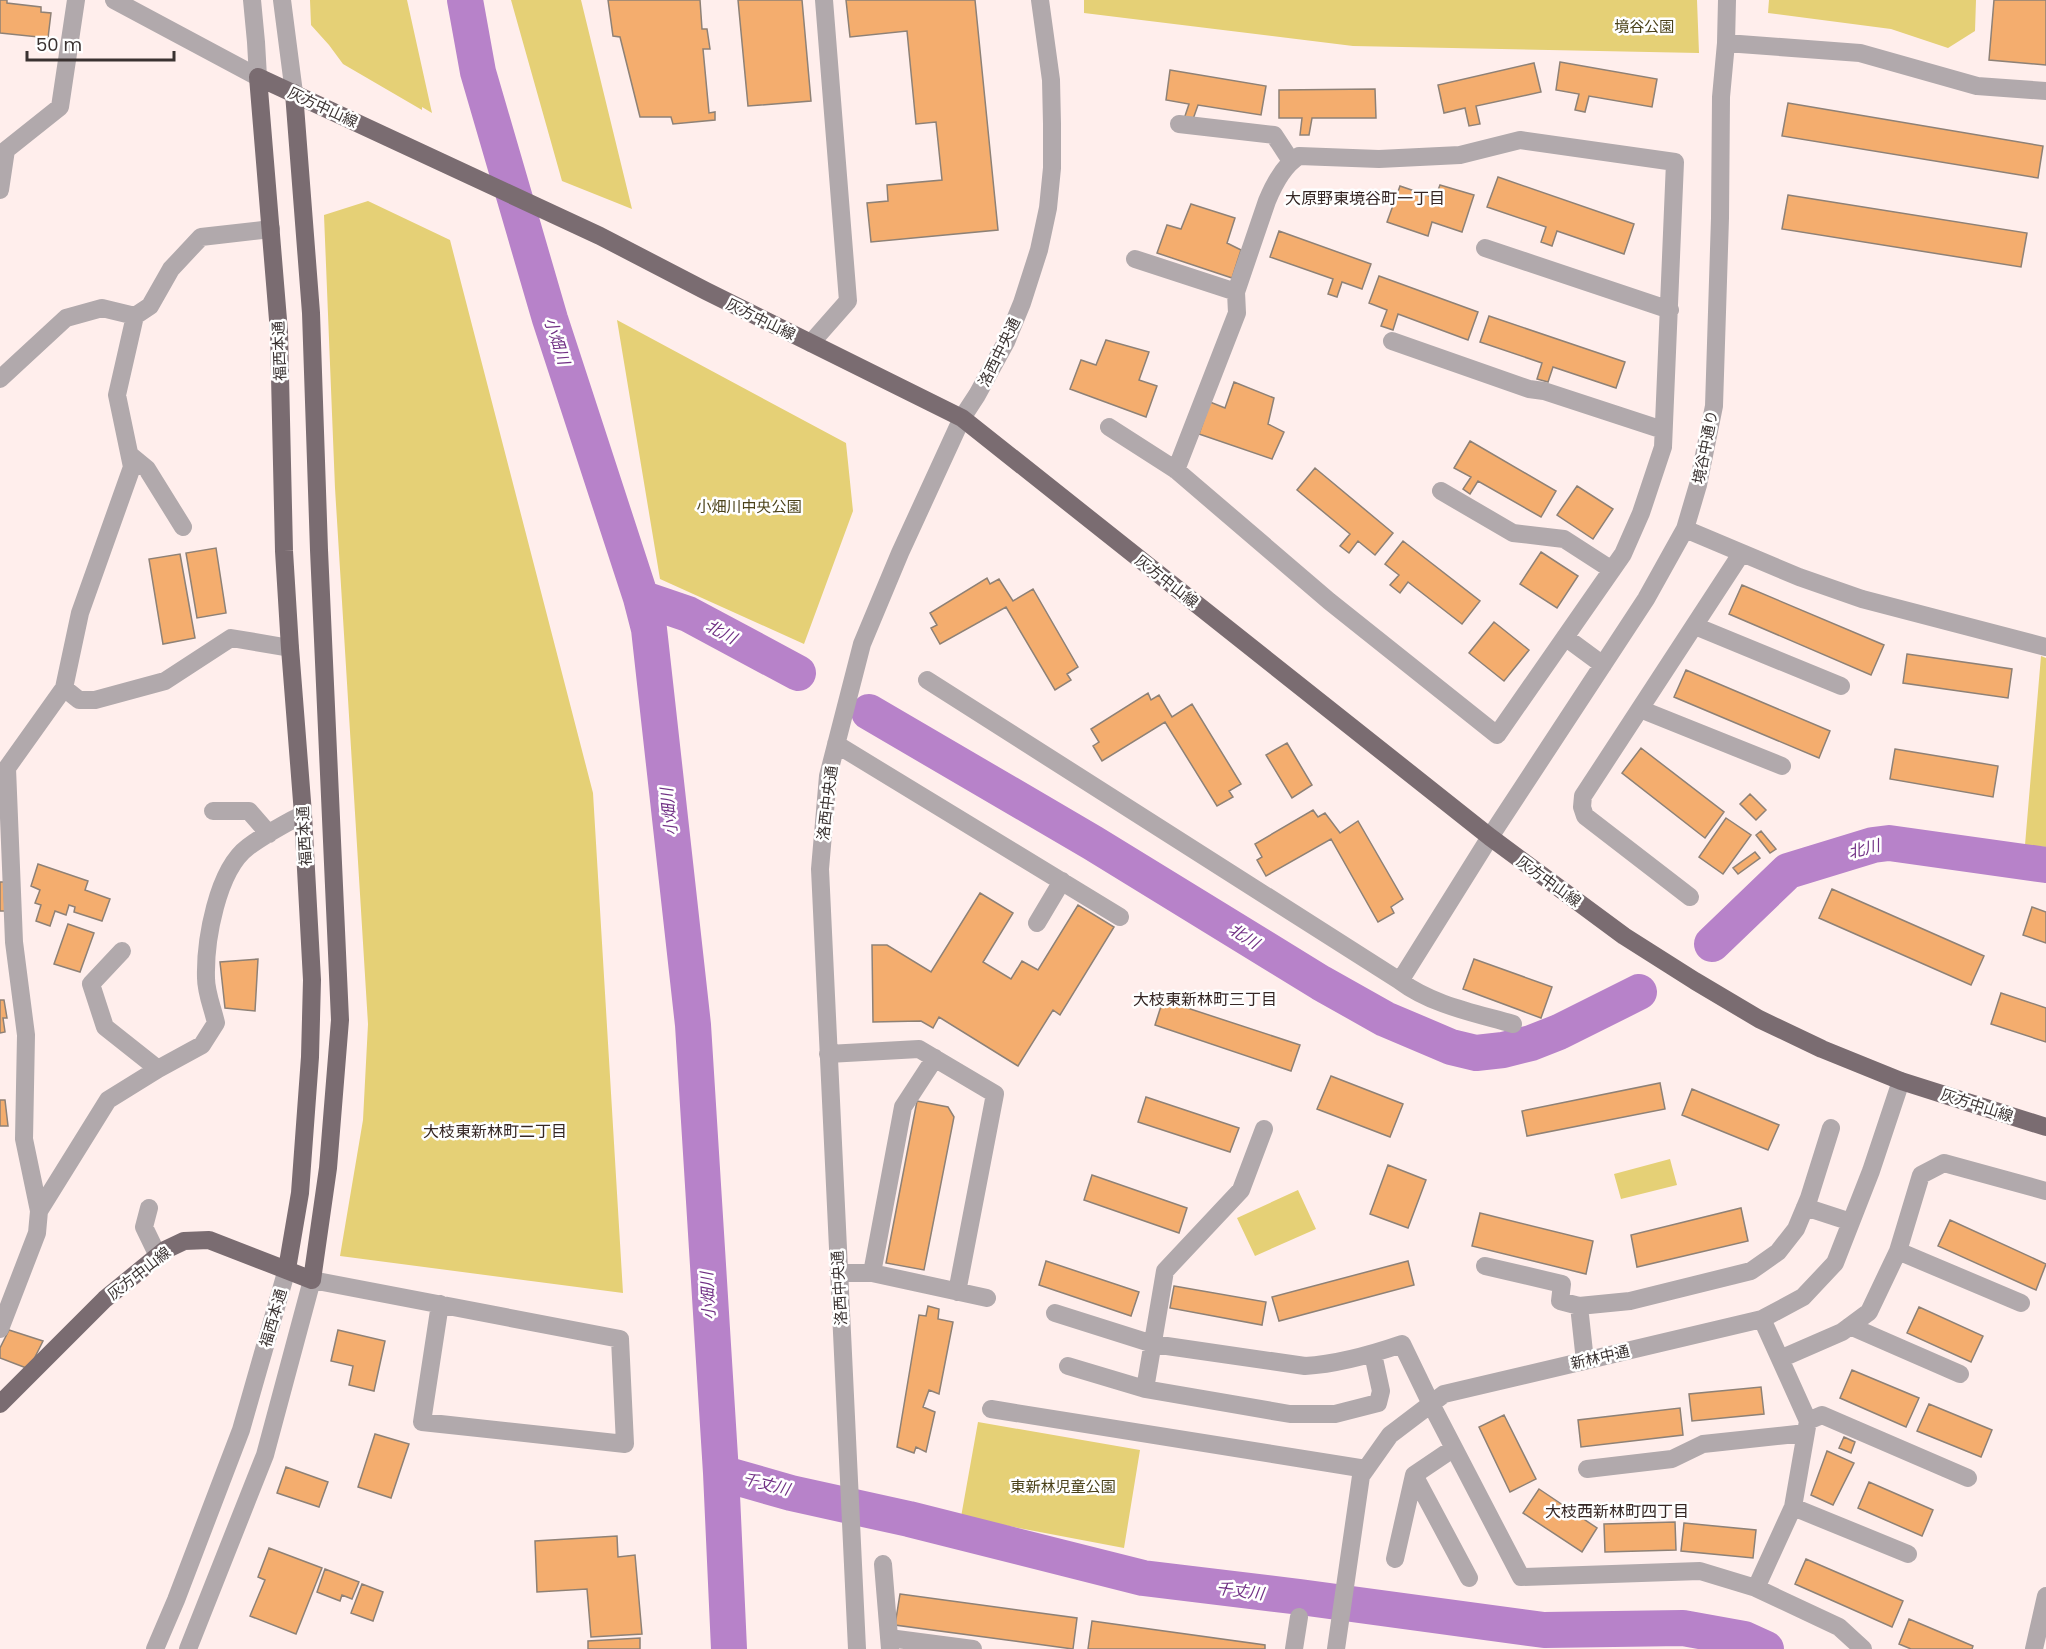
<svg xmlns="http://www.w3.org/2000/svg" width="2046" height="1649" viewBox="0 0 2046 1649" font-family="Poppins,'Noto Sans JP',sans-serif">
	<style>
		.green { fill: #e5d076 }
		.lines { fill: none; stroke-linecap: round; stroke-linejoin: round }
		.river { stroke: #b782c9; stroke-width: 36 }
		.building { fill: #f4ad6e; stroke: #8e8176; stroke-width: 1.5 }
		.minor { stroke: #b1a9ac; stroke-width: 18 }
		.major { stroke: #7a6c71; stroke-width: 18 }
		.labels { text-anchor: middle; dominant-baseline: central; stroke-width: 5; stroke-linejoin: round; paint-order: stroke }
		.park-label { font-size: 15px; fill: #4b421a; stroke: #fff }
		.street-label { font-size: 15px; fill: #3a3231; stroke: #fff }
		.neighbourhood-label { font-size: 16px; fill: #362725; stroke: #fff }
		.water-label { font-size: 16px; font-style: italic; fill: #713185; stroke: #fff }
	</style>
	<rect width="100%" height="100%" fill="#ffeeec"/>
	<path class="green" d="M 310,0 L 407,0 L 432,113 L 422,107 L 422,110 L 343,64 L 329,45 L 311,25 Z
		M 511,0 L 581,0 L 632,209 L 562,181 Z
		M 1084,0 L 1697,0 L 1699,53 L 1353,46 L 1084,13 Z
		M 1769,0 L 1976,0 L 1975,31 L 1948,48 L 1891,29 L 1768,13 Z
		M 368,201 L 450,240 L 593,793 L 623,1293 L 340,1256 L 363,1120 L 368,1024 L 335,488 L 324,215 Z
		M 617,320 L 846,443 L 853,511 L 804,644 L 660,579 Z
		M 2041,656 L 2046,658 L 2046,847 L 2025,845 Z
		M 1670,1159 L 1677,1185 L 1621,1199 L 1614,1174 Z
		M 1298,1190 L 1316,1229 L 1255,1256 L 1237,1218 Z
		M 978,1422 L 1140,1450 L 1124,1548 L 961,1517 Z"/>
	<g class="lines">
		<path class="river" d="M 465,0 L 478,72 L 550,319 L 641,598 L 649,629 L 693,1025 L 721,1473 L 729,1649
			M 641,598 L 688,614 L 798,673
			M 869,712 L 1093,843 L 1321,983 L 1385,1019 L 1451,1047 L 1476,1053 L 1503,1050 L 1531,1043 L 1559,1032 L 1639,992
			M 1712,944 L 1788,871 L 1873,845 L 1889,843 L 2046,865
			M 721,1473 L 791,1493 L 909,1519 L 1143,1578 L 1300,1597 L 1544,1630 L 1683,1628 L 1744,1639 L 1766,1649"/>
	</g>
	<path class="building" d="M 0,0 L 7,0 L 7,3 L 41,7 L 41,12 L 51,13 L 48,38 L 0,33 Z
		M 608,0 L 700,0 L 702,29 L 707,29 L 710,49 L 703,49 L 709,113 L 715,112 L 715,120 L 673,124 L 671,117 L 640,117 L 620,37 L 613,36 Z
		M 738,0 L 802,0 L 811,101 L 748,106 Z
		M 846,0 L 975,0 L 998,230 L 871,242 L 867,203 L 888,201 L 887,185 L 942,180 L 936,122 L 916,124 L 907,31 L 850,37 Z
		M 1994,0 L 2046,0 L 2046,65 L 1989,60 Z
		M 1560,62 L 1657,79 L 1652,107 L 1589,96 L 1585,112 L 1575,110 L 1579,94 L 1556,90 Z
		M 1534,63 L 1541,92 L 1476,106 L 1480,124 L 1469,126 L 1465,108 L 1444,113 L 1438,85 Z
		M 1170,70 L 1266,86 L 1261,115 L 1198,105 L 1192,122 L 1184,119 L 1189,104 L 1166,100 Z
		M 1375,89 L 1376,118 L 1312,118 L 1309,135 L 1300,135 L 1302,118 L 1279,118 L 1279,90 Z
		M 1788,103 L 2043,146 L 2038,178 L 1782,136 Z
		M 1498,177 L 1634,224 L 1624,254 L 1557,231 L 1552,246 L 1541,242 L 1546,227 L 1487,207 Z
		M 1440,185 L 1474,195 L 1462,232 L 1432,222 L 1428,236 L 1387,222 L 1400,186 L 1435,198 Z
		M 1788,195 L 2027,233 L 2021,267 L 1782,229 Z
		M 1191,204 L 1235,218 L 1227,243 L 1241,250 L 1232,278 L 1157,253 L 1167,225 L 1181,229 Z
		M 1279,231 L 1371,264 L 1362,289 L 1342,282 L 1337,297 L 1328,294 L 1333,279 L 1270,257 Z
		M 1379,276 L 1478,312 L 1468,340 L 1398,314 L 1393,330 L 1381,326 L 1387,310 L 1369,303 Z
		M 1489,316 L 1625,362 L 1616,388 L 1553,367 L 1548,382 L 1537,379 L 1542,363 L 1480,342 Z
		M 1106,340 L 1149,352 L 1139,380 L 1157,386 L 1146,417 L 1070,389 L 1081,360 L 1096,365 Z
		M 1234,382 L 1274,398 L 1268,424 L 1284,432 L 1272,459 L 1199,434 L 1210,402 L 1225,408 Z
		M 1470,441 L 1556,491 L 1541,517 L 1478,481 L 1470,494 L 1463,489 L 1471,477 L 1454,468 Z
		M 1315,468 L 1393,533 L 1375,555 L 1358,541 L 1349,553 L 1340,546 L 1350,534 L 1297,490 Z
		M 1577,486 L 1613,509 L 1593,539 L 1557,515 Z
		M 1403,541 L 1480,601 L 1462,624 L 1408,582 L 1400,593 L 1390,585 L 1399,575 L 1385,564 Z
		M 216,548 L 226,613 L 197,618 L 186,553 Z
		M 1541,552 L 1578,576 L 1557,608 L 1520,584 Z
		M 180,554 L 195,638 L 163,644 L 149,559 Z
		M 987,578 L 990,584 L 999,579 L 1013,601 L 1033,589 L 1078,667 L 1067,674 L 1071,680 L 1055,690 L 1006,607 L 940,644 L 931,628 L 937,625 L 930,613 Z
		M 1742,585 L 1884,645 L 1871,675 L 1729,614 Z
		M 1494,622 L 1529,650 L 1504,681 L 1469,653 Z
		M 1907,654 L 2012,669 L 2008,698 L 1903,683 Z
		M 1686,670 L 1830,731 L 1819,758 L 1674,697 Z
		M 1148,693 L 1151,700 L 1159,695 L 1172,717 L 1192,704 L 1241,784 L 1229,791 L 1233,797 L 1217,806 L 1165,722 L 1102,761 L 1093,746 L 1099,742 L 1091,729 Z
		M 1287,743 L 1312,785 L 1292,798 L 1266,755 Z
		M 1641,748 L 1724,812 L 1705,838 L 1622,773 Z
		M 1895,749 L 1998,766 L 1993,797 L 1890,779 Z
		M 1750,794 L 1766,810 L 1756,820 L 1740,804 Z
		M 1313,810 L 1318,817 L 1325,813 L 1340,833 L 1358,821 L 1403,899 L 1391,907 L 1394,913 L 1378,922 L 1331,839 L 1266,876 L 1257,860 L 1262,857 L 1255,844 Z
		M 1726,818 L 1751,835 L 1723,874 L 1699,857 Z
		M 1761,831 L 1776,849 L 1770,853 L 1756,835 Z
		M 1755,852 L 1760,858 L 1738,874 L 1733,868 Z
		M 38,864 L 88,881 L 85,890 L 110,899 L 102,921 L 74,912 L 75,907 L 69,905 L 66,915 L 55,911 L 50,926 L 36,921 L 41,905 L 35,903 L 40,890 L 31,886 Z
		M 0,882 L 4,882 L 5,911 L 0,911 Z
		M 1832,889 L 1984,956 L 1971,985 L 1819,918 Z
		M 980,893 L 1013,913 L 983,962 L 1011,979 L 1022,961 L 1038,970 L 1078,905 L 1114,927 L 1060,1015 L 1053,1010 L 1018,1066 L 939,1017 L 933,1028 L 921,1021 L 873,1022 L 872,945 L 887,945 L 931,972 Z
		M 2032,907 L 2046,912 L 2046,943 L 2023,935 Z
		M 68,924 L 94,933 L 80,972 L 54,964 Z
		M 258,959 L 255,1011 L 225,1008 L 220,962 Z
		M 1474,959 L 1552,987 L 1541,1018 L 1463,989 Z
		M 2001,993 L 2046,1008 L 2046,1042 L 1991,1024 Z
		M 0,1000 L 4,1000 L 7,1018 L 3,1018 L 5,1032 L 0,1033 Z
		M 1163,1000 L 1300,1045 L 1291,1071 L 1155,1025 Z
		M 1331,1076 L 1403,1104 L 1390,1137 L 1317,1109 Z
		M 1660,1083 L 1665,1109 L 1527,1136 L 1522,1111 Z
		M 1692,1089 L 1779,1125 L 1768,1150 L 1682,1115 Z
		M 1146,1097 L 1239,1128 L 1230,1152 L 1138,1122 Z
		M 0,1100 L 5,1100 L 8,1126 L 0,1126 Z
		M 917,1101 L 948,1107 L 954,1117 L 924,1270 L 886,1263 Z
		M 1388,1165 L 1426,1180 L 1408,1228 L 1370,1214 Z
		M 1092,1175 L 1187,1208 L 1179,1233 L 1084,1200 Z
		M 1741,1208 L 1748,1241 L 1637,1267 L 1631,1235 Z
		M 1480,1213 L 1593,1241 L 1586,1274 L 1472,1246 Z
		M 1950,1220 L 2046,1264 L 2036,1290 L 1938,1246 Z
		M 1046,1261 L 1139,1292 L 1131,1316 L 1039,1285 Z
		M 1408,1261 L 1414,1285 L 1279,1321 L 1272,1297 Z
		M 1174,1286 L 1266,1302 L 1262,1325 L 1170,1308 Z
		M 928,1306 L 939,1309 L 938,1319 L 953,1322 L 939,1394 L 929,1390 L 923,1407 L 935,1412 L 926,1452 L 916,1447 L 914,1453 L 897,1447 L 919,1315 L 926,1316 Z
		M 1919,1307 L 1983,1336 L 1971,1362 L 1907,1333 Z
		M 9,1330 L 43,1341 L 29,1369 L 0,1358 L 0,1348 Z
		M 338,1330 L 385,1341 L 374,1391 L 349,1385 L 353,1366 L 331,1361 Z
		M 1852,1370 L 1919,1398 L 1906,1427 L 1840,1398 Z
		M 1761,1387 L 1764,1414 L 1692,1421 L 1689,1394 Z
		M 1929,1404 L 1992,1430 L 1981,1457 L 1917,1431 Z
		M 1680,1408 L 1683,1435 L 1581,1447 L 1578,1420 Z
		M 1504,1415 L 1536,1479 L 1510,1492 L 1479,1427 Z
		M 375,1434 L 409,1444 L 391,1498 L 358,1487 Z
		M 1844,1437 L 1855,1442 L 1851,1453 L 1839,1448 Z
		M 1827,1451 L 1854,1463 L 1833,1505 L 1811,1495 Z
		M 286,1467 L 328,1482 L 319,1507 L 277,1493 Z
		M 1869,1482 L 1933,1510 L 1922,1536 L 1858,1508 Z
		M 1539,1489 L 1597,1528 L 1582,1552 L 1523,1513 Z
		M 1675,1522 L 1676,1550 L 1605,1552 L 1604,1524 Z
		M 1684,1523 L 1756,1530 L 1753,1558 L 1681,1551 Z
		M 617,1536 L 618,1557 L 635,1555 L 642,1634 L 591,1637 L 587,1589 L 537,1592 L 535,1541 Z
		M 269,1548 L 322,1568 L 296,1634 L 250,1616 L 265,1580 L 258,1577 Z
		M 1806,1559 L 1903,1601 L 1892,1627 L 1795,1584 Z
		M 325,1569 L 359,1582 L 352,1599 L 342,1595 L 340,1601 L 317,1592 Z
		M 362,1584 L 383,1592 L 373,1621 L 351,1613 Z
		M 900,1594 L 1077,1618 L 1073,1649 L 895,1625 Z
		M 1909,1619 L 1973,1646 L 1972,1649 L 1911,1649 L 1899,1644 Z
		M 1092,1621 L 1265,1645 L 1265,1649 L 1088,1649 Z
		M 640,1638 L 640,1649 L 588,1649 L 588,1641 Z"/>
	<g class="lines">
		<path class="minor" d="M 114,0 L 258,77 L 256,42 L 252,0
			M 282,0 L 294,93
			M 1726,43 L 1860,53 L 1977,86 L 2046,91
			M 1179,124 L 1274,135 L 1291,161
			M 0,190 L 6,150 L 60,107 L 76,0
			M 1485,248 L 1670,310
			M 1135,259 L 1236,292
			M 1392,341 L 1529,389 L 1544,391 L 1663,430
			M 811,343 L 848,301 L 824,0
			M 0,379 L 66,318 L 102,308 L 135,316
			M 1109,427 L 1176,470 L 1329,601 L 1497,735 L 1623,554 L 1641,513 L 1663,447 L 1675,162 L 1520,140 L 1460,155 L 1379,159 L 1299,156 C 1284,165 1274,184 1267,201 L 1236,292 L 1237,313 L 1176,470
			M 130,455 L 147,469 L 183,527
			M 1441,491 L 1513,533 L 1564,539 L 1612,570
			M 1685,529 L 1799,577 L 1862,599 L 2046,647
			M 1695,626 L 1841,686
			M 1565,637 L 1603,665
			M 927,680 L 1400,981 C 1432,1005 1475,1013 1513,1024
			M 64,688 L 79,700 L 95,700 L 165,681 L 231,638 L 290,648
			M 1640,709 L 1782,766
			M 836,744 L 1120,917
			M 213,811 L 249,811 L 269,834
			M 1690,897 L 1585,816 L 1582,807 L 1583,796 L 1741,554
			M 1037,923 L 1062,881
			M 122,951 L 91,984 L 105,1027 L 158,1069
			M 1400,981 L 1490,837 L 1646,599 L 1685,529 L 1698,485 L 1714,406 L 1720,218 L 1721,97 L 1726,43 L 1727,0
			M 828,1054 L 919,1049 L 995,1094 L 957,1292
			M 1805,1207 L 1851,1222
			M 149,1208 L 144,1227 L 158,1256
			M 39,1211 L 108,1100 L 158,1069 L 202,1045 L 216,1023 C 213,1009 206,993 206,978 C 205,941 217,870 248,847 C 265,834 285,824 303,814
			M 1898,1251 L 2021,1303
			M 1485,1266 L 1562,1284 L 1560,1301 L 1579,1306 L 1630,1301 L 1751,1271 L 1778,1252 L 1796,1229 L 1809,1198 L 1831,1128
			M 838,1273 L 872,1273 L 987,1298
			M 872,1273 L 903,1107 L 935,1058
			M 1579,1306 L 1585,1361
			M 1055,1313 L 1153,1344 L 1305,1366 C 1338,1364 1370,1355 1402,1344 L 1431,1404 L 1521,1577 L 1700,1571 L 1756,1588 L 1839,1627 L 1863,1649
			M 1850,1326 L 1960,1374
			M 0,1329 L 37,1233 L 39,1211 L 24,1139 L 26,1035 L 14,942 L 7,768 L 64,688 L 80,613 L 132,467 L 117,395 L 135,316 L 150,306 L 171,269 L 201,237 L 271,229
			M 1780,1359 L 1842,1332 L 1869,1312 L 1898,1251 L 1921,1175 L 1944,1163 L 2046,1191
			M 1068,1366 L 1145,1389 L 1290,1414 L 1335,1414 L 1378,1403 L 1381,1391 L 1373,1354
			M 1145,1389 L 1165,1271 L 1241,1190 L 1264,1129
			M 991,1409 L 1366,1469
			M 1808,1421 L 1822,1415 L 1968,1478
			M 1587,1469 L 1672,1459 L 1703,1444 L 1806,1433
			M 1414,1475 L 1469,1578
			M 1793,1507 L 1908,1554
			M 1395,1559 L 1414,1475 L 1454,1448
			M 883,1564 L 890,1649
			M 1756,1588 L 1793,1507 L 1808,1421 L 1762,1319
			M 889,1638 L 973,1649
			M 155,1649 L 176,1600 L 241,1430 L 287,1269
			M 188,1649 L 265,1455 L 312,1280 L 620,1339 L 625,1444 L 422,1422 L 440,1304
			M 857,1649 L 820,869 L 828,776 L 862,644 L 900,553 L 962,418 L 977,395 L 1006,342 L 1022,303 L 1039,250 L 1048,208 L 1052,168 L 1052,124 L 1051,80 L 1040,0
			M 1294,1649 L 1299,1617
			M 1336,1649 L 1361,1476 L 1390,1435 L 1444,1394 L 1762,1319 L 1803,1297 L 1835,1263 L 1871,1171 L 1901,1081
			M 2034,1649 L 2046,1596"/>
		<path class="major" d="M 287,1269 L 300,1193 L 310,1057 L 312,980 L 303,814 L 290,648 L 284,551 L 279,332 L 258,77 L 600,236 L 706,291 L 962,418 L 1490,837 L 1624,936 L 1695,981 L 1759,1019 L 1822,1049 L 1901,1081 L 2046,1127
			M 0,1404 L 105,1299 L 165,1250 L 184,1241 L 209,1240 L 312,1280 L 328,1168 L 340,1020 L 319,550 L 311,313 L 294,93"/>
	</g>
	<g class="labels">
		<g class="park-label">
			<text x="1644" y="26">境谷公園</text>
			<text x="749" y="506">小畑川中央公園</text>
			<text x="1063" y="1486">東新林児童公園</text>
		</g>
		<g class="street-label">
			<text transform="translate(323 107) rotate(25)">灰方中山線</text>
			<text transform="translate(761 319) rotate(26)">灰方中山線</text>
			<text transform="translate(279 351) rotate(-92)">福西本通</text>
			<text transform="translate(999 352) rotate(-64)">洛西中央通</text>
			<text transform="translate(1705 447) rotate(-79)">境谷中通り</text>
			<text transform="translate(1167 581) rotate(38)">灰方中山線</text>
			<text transform="translate(827 803) rotate(-83)">洛西中央通</text>
			<text transform="translate(304 836) rotate(-93)">福西本通</text>
			<text transform="translate(1549 881) rotate(36)">灰方中山線</text>
			<text transform="translate(1977 1105) rotate(18)">灰方中山線</text>
			<text transform="translate(139 1273) rotate(-38)">灰方中山線</text>
			<text transform="translate(839 1288) rotate(-93)">洛西中央通</text>
			<text transform="translate(273 1318) rotate(-74)">福西本通</text>
			<text transform="translate(1600 1357) rotate(-13)">新林中通</text>
		</g>
		<g class="neighbourhood-label">
			<text x="1365" y="198">大原野東境谷町一丁目</text>
			<text x="1205" y="999">大枝東新林町三丁目</text>
			<text x="495" y="1131">大枝東新林町二丁目</text>
			<text x="1617" y="1511">大枝西新林町四丁目</text>
		</g>
		<g class="water-label">
			<text transform="translate(557 341) rotate(72)">小畑川</text>
			<text transform="translate(721 632) rotate(28)">北川</text>
			<text transform="translate(669 812) rotate(-96)">小畑川</text>
			<text transform="translate(1864 849) rotate(-14)">北川</text>
			<text transform="translate(1244 936) rotate(32)">北川</text>
			<text transform="translate(708 1296) rotate(-93)">小畑川</text>
			<text transform="translate(766 1484) rotate(14)">千丈川</text>
			<text transform="translate(1240 1591) rotate(7)">千丈川</text>
		</g>
	</g>
	<path d="M27 51v9h147v-9" fill="none" stroke="#3a3231" stroke-width="3"/>
	<text x="36" y="51" font-size="18" fill="#3a3231" stroke="#ffffff" stroke-width="4.5" paint-order="stroke">50 m</text>
</svg>
